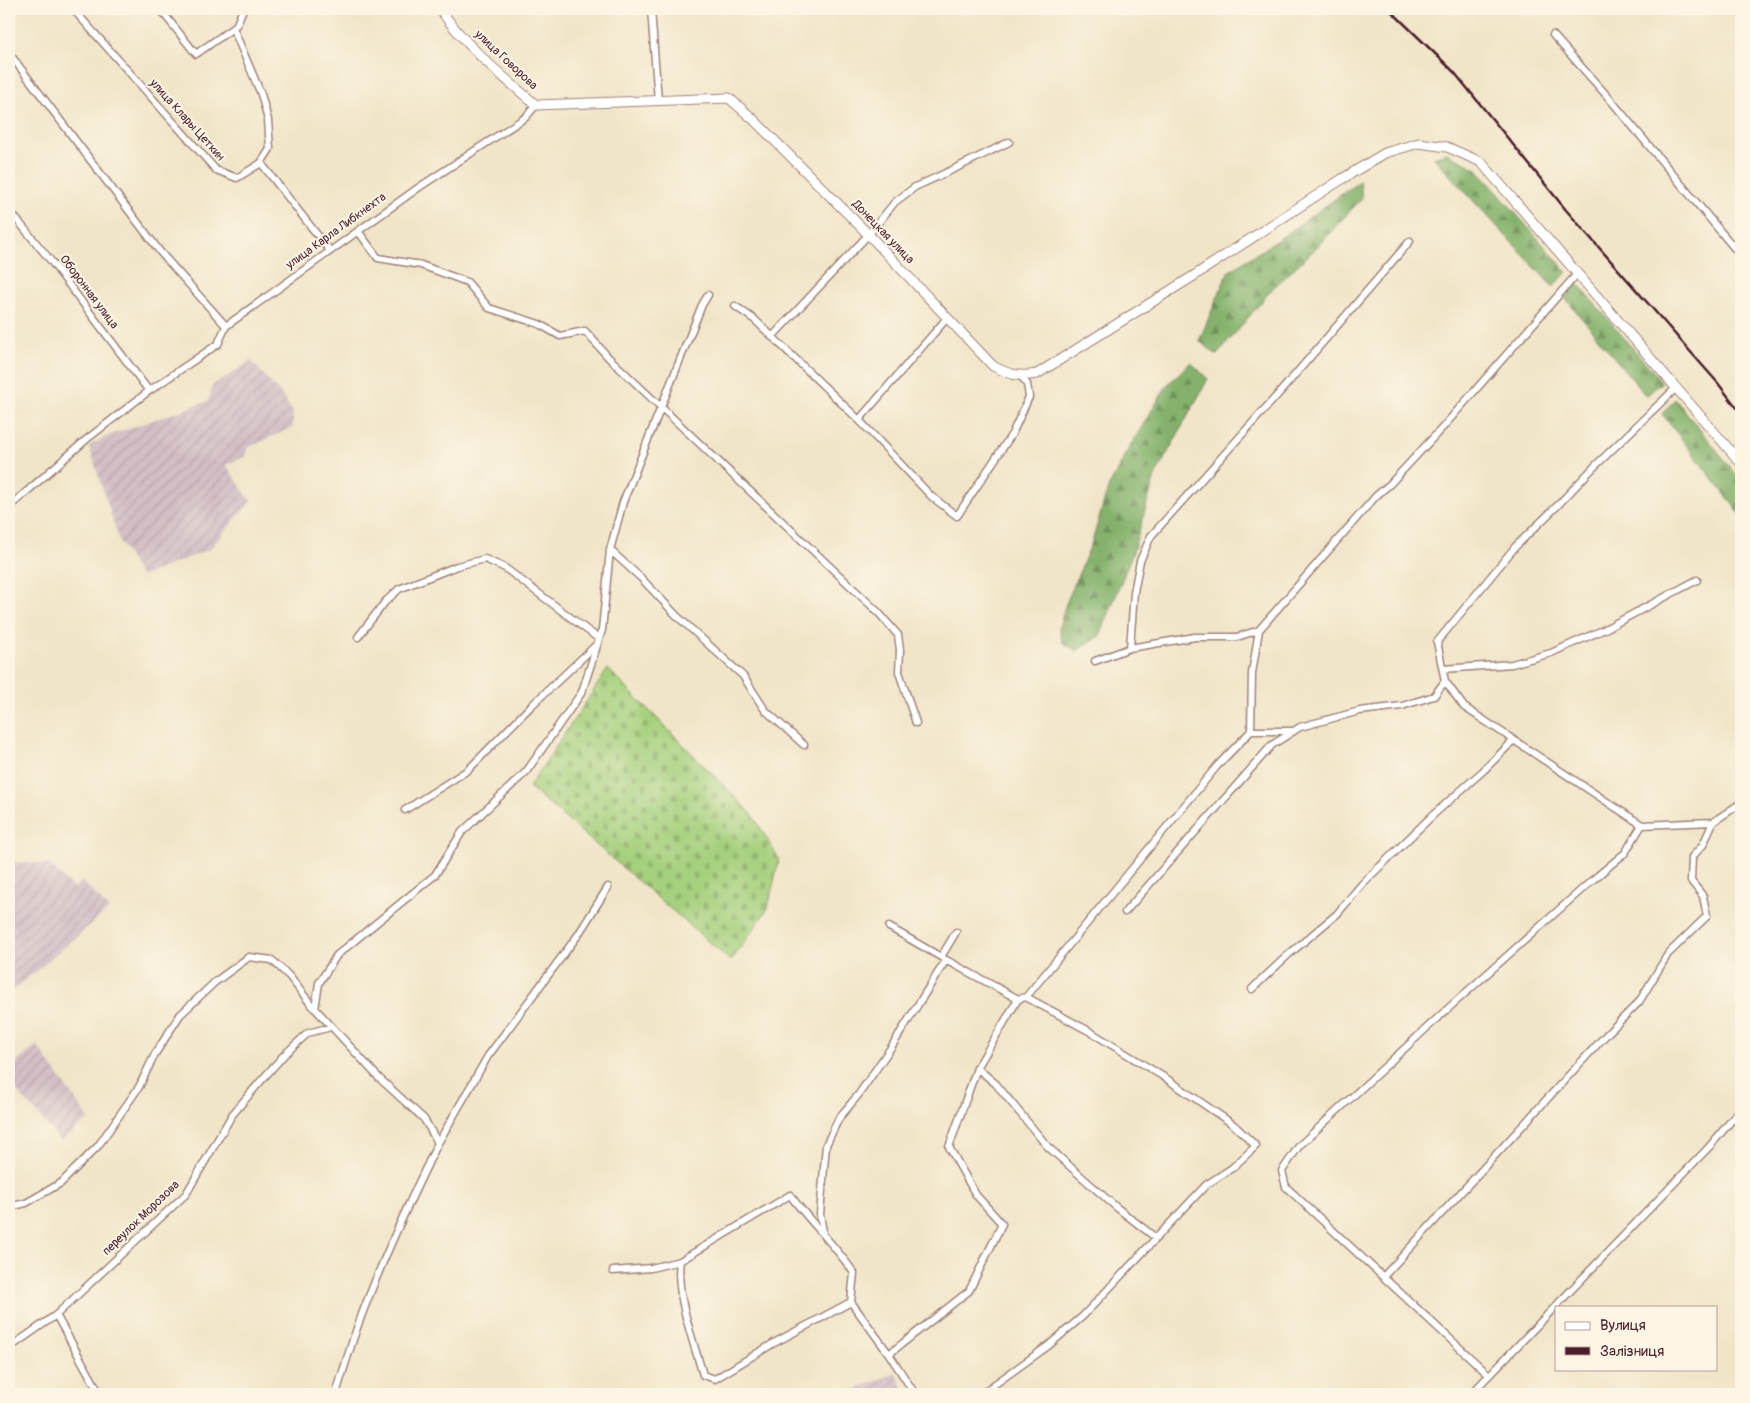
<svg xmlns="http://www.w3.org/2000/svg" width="1750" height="1403" viewBox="0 0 1750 1403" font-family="Pangolin,sans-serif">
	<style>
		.industrial { fill: url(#industrial-furrows) }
		.forest { fill: url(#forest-firs); stroke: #67684c }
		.cemetery { fill: url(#cemetery-stones); stroke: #787854 }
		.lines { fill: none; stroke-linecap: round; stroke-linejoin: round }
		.street-casing { stroke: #9e827a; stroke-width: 9 }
		.secondary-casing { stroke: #9e827a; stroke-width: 11 }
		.street { stroke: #fff; stroke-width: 6 }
		.secondary { stroke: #fff; stroke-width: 9 }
		.rail { stroke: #4a1f2b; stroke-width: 2.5 }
		.labels { text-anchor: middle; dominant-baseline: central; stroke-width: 4; stroke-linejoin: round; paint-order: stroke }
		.street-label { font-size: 12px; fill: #4a1f2b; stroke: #fcf5e5 }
	</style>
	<defs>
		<pattern id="industrial-furrows" width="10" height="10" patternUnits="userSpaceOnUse" patternTransform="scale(1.25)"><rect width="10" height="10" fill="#d2bec5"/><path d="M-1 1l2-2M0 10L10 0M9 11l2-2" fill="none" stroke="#b6a3a9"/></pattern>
		<pattern id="forest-firs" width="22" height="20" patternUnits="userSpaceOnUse" patternTransform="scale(1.25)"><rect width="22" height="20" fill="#84b26c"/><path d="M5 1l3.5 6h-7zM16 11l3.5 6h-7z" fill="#6e9059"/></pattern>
		<pattern id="cemetery-stones" width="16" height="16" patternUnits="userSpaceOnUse" patternTransform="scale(1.25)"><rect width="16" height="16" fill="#a5d07d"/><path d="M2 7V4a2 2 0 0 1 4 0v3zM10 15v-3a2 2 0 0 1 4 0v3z" fill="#90b26c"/></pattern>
	</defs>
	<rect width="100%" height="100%" fill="#fcf5e5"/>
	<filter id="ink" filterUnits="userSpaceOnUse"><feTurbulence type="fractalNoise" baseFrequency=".02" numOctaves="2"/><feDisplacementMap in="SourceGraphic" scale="10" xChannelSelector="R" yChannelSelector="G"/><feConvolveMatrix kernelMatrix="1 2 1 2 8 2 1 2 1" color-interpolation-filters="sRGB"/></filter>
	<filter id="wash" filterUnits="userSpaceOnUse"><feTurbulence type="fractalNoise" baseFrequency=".0096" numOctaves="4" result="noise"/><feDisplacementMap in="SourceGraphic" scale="20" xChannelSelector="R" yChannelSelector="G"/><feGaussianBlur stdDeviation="1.12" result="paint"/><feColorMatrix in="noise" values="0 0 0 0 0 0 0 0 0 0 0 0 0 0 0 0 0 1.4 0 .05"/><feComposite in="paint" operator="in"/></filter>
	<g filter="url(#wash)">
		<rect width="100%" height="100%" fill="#f1e5c8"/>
		<path class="industrial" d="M 251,361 L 281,394 L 293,412 L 293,427 L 247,448 L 246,456 L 226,465 L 251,501 L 210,549 L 141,577 L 120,543 L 89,446 L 107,436 L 208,401 L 213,385 Z
			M 9,862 L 49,864 L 74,889 L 82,881 L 109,909 L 9,994 Z
			M 37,1045 L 89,1119 L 61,1141 L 9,1082 L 9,1069 Z
			M 896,1373 L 906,1394 L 843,1394 Z"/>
		<path class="forest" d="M 1446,153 L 1477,169 L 1567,272 L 1553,287 L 1433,157 Z
			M 1360,181 L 1362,198 L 1316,248 L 1273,288 L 1217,355 L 1199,341 L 1228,272 L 1282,237 Z
			M 1577,283 L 1662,382 L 1646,396 L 1565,298 Z
			M 1191,362 L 1208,379 L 1155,476 L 1133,552 L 1100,636 L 1077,651 L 1062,642 L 1059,627 L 1065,606 L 1092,542 L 1108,488 L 1130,446 L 1168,384 Z
			M 1675,399 L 1741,480 L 1741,515 L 1662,414 Z"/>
		<path class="cemetery" d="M 608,669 L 752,814 L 779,859 L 768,908 L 731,961 L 529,787 Z"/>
	</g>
	<g filter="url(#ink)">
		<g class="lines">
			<g class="street-casing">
				<path id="street" d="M 73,9 L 216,170 L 237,178 L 261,163 L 330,251
					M 160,9 L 196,54 L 233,28
					M 243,9 L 237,24 L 233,28 L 261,94 L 268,120 L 270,149 L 261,163
					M 651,9 L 658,101
					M 1553,35 L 1609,98 L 1741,256
					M 9,53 L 161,253 L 226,326
					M 9,210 L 51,261 L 149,391
					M 358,231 L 378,258 L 421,265 L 467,282 L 489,308 L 539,324 L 560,336 L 585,331 L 609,358 L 878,612 L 898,635 L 900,650 L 899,672 L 916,723
					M 735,306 L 755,320 L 859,420 L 932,497 L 957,516 L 1012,434 L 1029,397 L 1027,384 L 1021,376
					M 772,337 L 869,234 L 895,202 L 915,187 L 952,170 L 1009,142
					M 859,420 L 947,318
					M 9,507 L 87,439 L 149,391 L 218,344 L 226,326 L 418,188 L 526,117 L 536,105
					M 610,550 L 641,578 L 677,616 L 743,676 L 765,710 L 804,745
					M 358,637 L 385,602 L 399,589 L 457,566 L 485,559 L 505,568 L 599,639
					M 1130,648 L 1134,592 L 1140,561 L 1151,536 L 1281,391 L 1410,241
					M 1095,661 L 1130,648 L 1195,637 L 1237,637 L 1259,630
					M 1443,669 L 1512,664 L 1551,653 L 1605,629 L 1697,580
					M 1445,681 L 1464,707 L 1642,825
					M 1251,731 L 1252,673 L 1259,630 L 1376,496 L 1390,484 L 1443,427 L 1577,274
					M 405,810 L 468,770 L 530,707 L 596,645
					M 1713,822 L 1741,803
					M 1125,912 L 1272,745 L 1300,727 L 1360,711 L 1402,706 L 1434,696 L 1445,681 L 1437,642 L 1515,547 L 1558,505 L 1594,467 L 1676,388
					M 889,927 L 946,960 L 1018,999
					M 941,957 L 956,932
					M 1252,989 L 1288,955 L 1337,914 L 1362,884 L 1433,815 L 1484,770 L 1513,741
					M 315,1009 L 319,983 L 337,955 L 435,875 L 462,832 L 526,772 L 582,692 L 602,630 L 610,550 L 623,502 L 702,305 L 708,295
					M 977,1068 L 996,1084 L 1048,1147 L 1116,1207 L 1156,1238
					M 438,1143 L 488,1056 L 578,935 L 608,887
					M 9,1207 L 26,1203 L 61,1183 L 98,1146 L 139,1087 L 155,1054 L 180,1015 L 215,982 L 249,957 L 272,960 L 289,976 L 310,1003 L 379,1078 L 424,1119 L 438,1143 C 409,1202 381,1262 358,1325 C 350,1348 343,1371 336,1394
					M 823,1232 L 820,1214 L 826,1145 L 839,1118 L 859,1094 L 892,1046 L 946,960
					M 613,1271 L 651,1268 L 680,1261
					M 1383,1277 L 1606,1035 L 1639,1002 L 1668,954 L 1707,916 L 1703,896 L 1691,881 L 1692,857 L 1703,845 L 1713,822 L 1642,825 L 1625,853 L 1589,883 L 1443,1013 L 1299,1146 L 1282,1171 L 1286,1187 L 1489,1375
					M 851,1302 L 774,1343 L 715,1379 L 703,1375 C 694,1343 675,1294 680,1261 L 790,1195 C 810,1222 835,1245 854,1273 L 851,1302 L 889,1354 L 915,1394
					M 56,1315 L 100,1394
					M 9,1348 L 56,1315 L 186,1194 L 232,1115 L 260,1082 L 284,1055 L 308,1033 L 331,1027
					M 889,1354 L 969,1291 L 1002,1224 L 976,1195 L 949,1147 L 977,1068 L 1018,999 L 1026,997 L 1218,765 L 1251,731 L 1294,731
					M 981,1394 L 1048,1346 L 1083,1316 L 1206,1185 L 1232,1168 L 1256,1146 L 1234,1125 L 1167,1079 L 1089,1031 L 1026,997
					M 1471,1394 L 1710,1146 L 1741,1109"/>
			</g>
			<g class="secondary-casing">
				<path id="secondary" d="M 440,9 C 465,46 502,76 536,105 L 729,98 L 753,119 L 870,236 L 993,366 C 1010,375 1018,377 1037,374 L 1192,277 L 1342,179 L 1385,153 L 1419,143 L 1447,147 L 1481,162 L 1741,463"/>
			</g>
			<use href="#street" class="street"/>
			<use href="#secondary" class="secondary"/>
			<path class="rail" d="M 1389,9 L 1454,72 L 1566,210 L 1717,382 L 1741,413"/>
		</g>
	</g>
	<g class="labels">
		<g class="street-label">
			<text transform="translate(506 60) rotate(43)">улица Говорова</text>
			<text transform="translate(187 120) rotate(48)">улица Клары Цеткин</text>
			<text transform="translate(336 231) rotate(-36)">улица Карла Либкнехта</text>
			<text transform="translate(883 232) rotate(46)">Донецкая улица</text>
			<text transform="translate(89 292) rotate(53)">Оборонная улица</text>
			<text transform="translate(141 1218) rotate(-44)">переулок Морозова</text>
		</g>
	</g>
	<rect width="1750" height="1403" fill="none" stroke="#fcf5e5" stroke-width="30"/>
	<rect x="1555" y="1306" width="162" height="65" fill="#fcf5e5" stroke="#b59f9b"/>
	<rect x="1565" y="1322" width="25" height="8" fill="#ffffff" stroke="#b59f9b"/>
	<text x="1600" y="1330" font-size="15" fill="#4a1f2b">Вулиця</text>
	<rect x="1565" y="1347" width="25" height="8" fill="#4a1f2b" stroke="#b59f9b"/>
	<text x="1600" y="1356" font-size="15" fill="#4a1f2b">Залізниця</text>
</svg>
